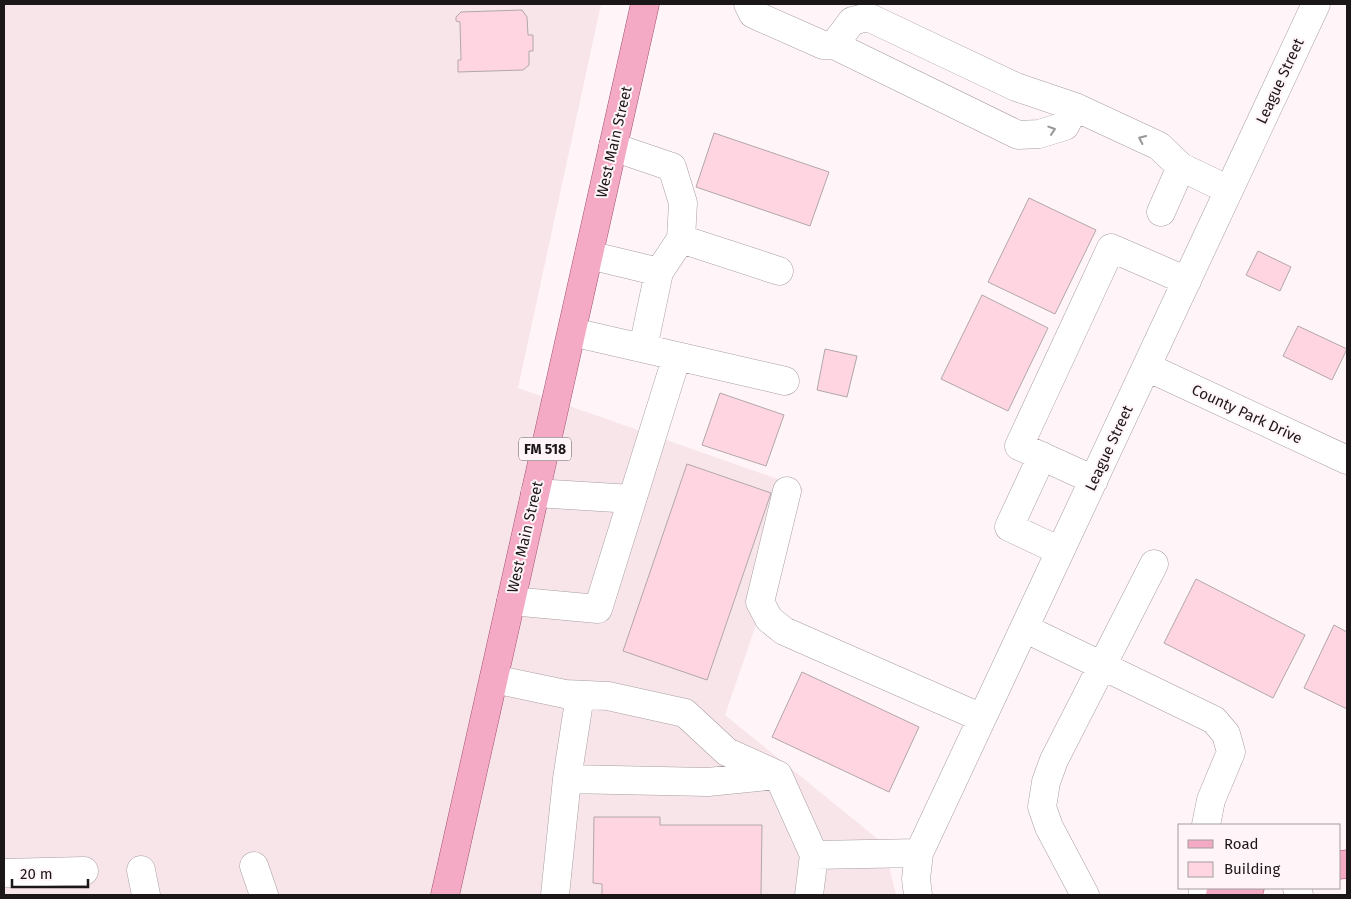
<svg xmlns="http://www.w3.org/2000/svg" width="1351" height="899" viewBox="0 0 1351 899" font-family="'Fira Sans',sans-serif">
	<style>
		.built { fill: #f8e5ea }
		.building { fill: #fed5e1; stroke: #b1a7a9 }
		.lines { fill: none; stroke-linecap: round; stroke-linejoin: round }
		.minor-casing { stroke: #a89ea1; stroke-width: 29 }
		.major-casing { stroke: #a35270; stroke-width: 29 }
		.minor { stroke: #fff; stroke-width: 28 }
		.major { stroke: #f4aac5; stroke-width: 28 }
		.oneway { stroke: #989797 }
		.labels { text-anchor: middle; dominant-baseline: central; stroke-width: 4; stroke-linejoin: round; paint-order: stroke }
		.shield { fill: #fff4f7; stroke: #5f595b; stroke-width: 1 }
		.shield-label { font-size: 14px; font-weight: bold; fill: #1b1718 }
		.street-label { font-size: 15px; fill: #1b1718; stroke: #fff4f7 }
	</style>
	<rect width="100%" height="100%" fill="#fff4f7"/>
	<path class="built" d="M 4,4 L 601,4 L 518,388 L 803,488 L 725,715 L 884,844 L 896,895 L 4,895 Z"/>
	<path class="building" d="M 522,10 L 527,17 L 528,35 L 533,35 L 533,51 L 529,51 L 529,65 L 523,70 L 458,72 L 458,60 L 461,60 L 460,22 L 456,21 L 456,17 L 461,12 Z
		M 714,133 L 829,172 L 810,226 L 696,187 Z
		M 1029,198 L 1096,230 L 1055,314 L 988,282 Z
		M 1258,251 L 1291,267 L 1280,291 L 1246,275 Z
		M 982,295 L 1048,328 L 1008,411 L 941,379 Z
		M 1298,326 L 1347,349 L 1332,380 L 1283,356 Z
		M 825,349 L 857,356 L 847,397 L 817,390 Z
		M 720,393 L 784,415 L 766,466 L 702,445 Z
		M 687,464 L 771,493 L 707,680 L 623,651 Z
		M 1196,579 L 1305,635 L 1273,698 L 1164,643 Z
		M 1334,625 L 1347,632 L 1347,709 L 1304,688 Z
		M 802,672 L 919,727 L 889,792 L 772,737 Z
		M 594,817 L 660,817 L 660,825 L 762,825 L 761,895 L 602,895 L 602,884 L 593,883 Z"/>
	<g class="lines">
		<g class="minor-casing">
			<path id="minor" d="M 748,4 L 753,14 L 823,45 L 834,45 L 852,21 L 868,17 L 1016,87 L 1075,107 L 1159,146 L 1181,167
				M 834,45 L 1018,135 L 1039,134 L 1065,126 L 1075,107
				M 1161,212 L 1181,167 L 1229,190
				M 681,239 L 779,271
				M 589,255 L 659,272 L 681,239 L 683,203 L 672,167 L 613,147
				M 572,332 L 785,381
				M 643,348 L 659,272
				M 1147,367 L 1347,460
				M 1042,456 L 1009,527 L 1060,551
				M 1094,480 L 1019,446 L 1111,248 L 1187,281
				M 787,491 L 760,602 L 769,619 L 784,631 L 982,718
				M 535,493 L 632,499
				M 511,601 L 598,609 L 677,356
				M 1024,628 L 1214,720 L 1226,734 L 1231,752 L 1211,800 L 1206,825
				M 494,679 L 565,694 L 608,696 L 685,713 L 727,752 L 778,775 L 814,855 L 919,853
				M 567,779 L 580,695
				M 254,866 L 264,895
				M 141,870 L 146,895
				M 4,873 L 84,871
				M 1203,888 L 1203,895
				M 1297,888 L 1299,895
				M 555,895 L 567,779 L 708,782 L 777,775
				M 809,895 L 814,855
				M 918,895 L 916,879 L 919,853 L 1316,4
				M 1085,895 L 1049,827 L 1042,807 L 1046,782 L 1054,760 L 1154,564"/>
		</g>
		<g class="major-casing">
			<path id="major" d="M 1340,865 L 1347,864
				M 445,895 L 645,4
				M 1220,895 L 1250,888"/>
		</g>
		<use href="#minor" class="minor"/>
		<use href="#major" class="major"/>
	</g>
	<defs><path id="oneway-chevron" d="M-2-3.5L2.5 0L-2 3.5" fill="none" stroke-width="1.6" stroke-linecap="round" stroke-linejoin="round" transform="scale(1.25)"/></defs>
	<g class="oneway">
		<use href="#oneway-chevron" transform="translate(1052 130) rotate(-18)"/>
		<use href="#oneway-chevron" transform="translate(1142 139) rotate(-155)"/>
	</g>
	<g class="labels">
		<rect class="shield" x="519" y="437.5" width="52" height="23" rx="4"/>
		<g class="shield-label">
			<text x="545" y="449">FM 518</text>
		</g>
		<g class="street-label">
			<text transform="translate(1280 81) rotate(-65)">League Street</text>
			<text transform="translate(614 142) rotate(-77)">West Main Street</text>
			<text transform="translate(1247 414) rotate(25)">County Park Drive</text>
			<text transform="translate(1109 448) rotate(-65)">League Street</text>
			<text transform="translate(525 537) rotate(-77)">West Main Street</text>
		</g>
	</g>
	<rect width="1351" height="899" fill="none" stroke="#1b1718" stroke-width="10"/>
	<rect x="1178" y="824" width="162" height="65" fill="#fff4f7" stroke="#a49c9e"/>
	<rect x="1188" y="840" width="25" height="8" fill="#f4aac5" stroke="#a49c9e"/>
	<text x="1224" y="849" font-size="15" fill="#1b1718">Road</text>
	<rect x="1188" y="862" width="25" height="15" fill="#fed5e1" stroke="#a49c9e"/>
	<text x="1224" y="874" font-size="15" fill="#1b1718">Building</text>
	<path d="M12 879v8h76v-8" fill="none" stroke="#1b1718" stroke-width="2.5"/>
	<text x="20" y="879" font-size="15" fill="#1b1718" stroke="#fff4f7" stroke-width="4" paint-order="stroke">20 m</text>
</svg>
